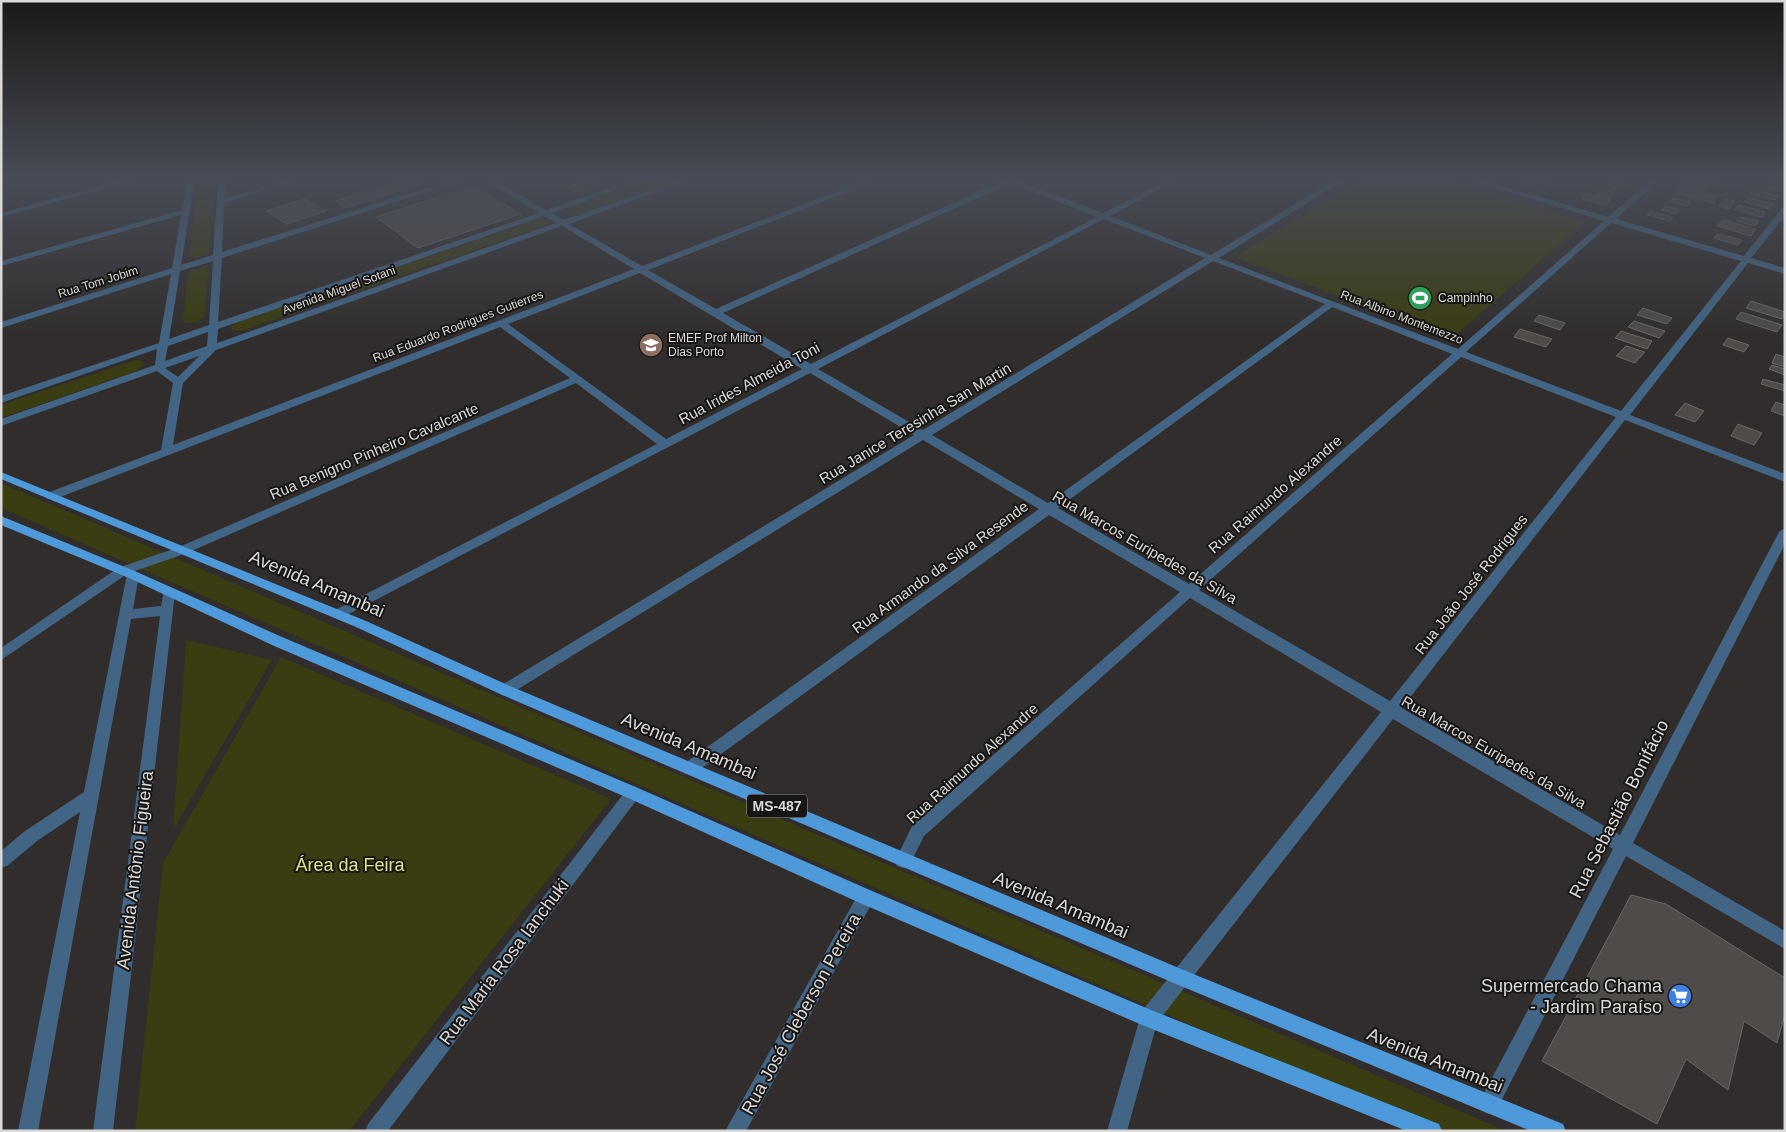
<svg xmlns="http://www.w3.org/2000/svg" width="1786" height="1132" viewBox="0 0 1786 1132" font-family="Arial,sans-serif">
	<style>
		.green { fill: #3a3c11 }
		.building { fill: #4e4b49; stroke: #6a6664 }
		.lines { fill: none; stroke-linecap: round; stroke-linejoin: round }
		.minor { fill: #426585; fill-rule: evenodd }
		.major { fill: #4d99da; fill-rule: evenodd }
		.labels { text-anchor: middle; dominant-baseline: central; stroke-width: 4; stroke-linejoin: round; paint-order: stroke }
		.far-street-label { font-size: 12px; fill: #dbd9d8; stroke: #181615 }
		.far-poi-label { font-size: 12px; fill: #dbd9d8; stroke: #181615; text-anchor: start }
		.shield { fill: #181615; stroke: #a09e9e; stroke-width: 1 }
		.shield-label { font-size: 14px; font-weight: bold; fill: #dbd9d8 }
		.street-label { font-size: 15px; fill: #dbd9d8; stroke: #181615 }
		.near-street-label { font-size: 18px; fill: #dbd9d8; stroke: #181615 }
		.near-park-label { font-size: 18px; fill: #dee387; stroke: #181615 }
		.near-poi-label { font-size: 18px; fill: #dbd9d8; stroke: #181615; text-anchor: end }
	</style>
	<rect width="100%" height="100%" fill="#312d2c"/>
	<path class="green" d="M 197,180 L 216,180 L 209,253 L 194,259 L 190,256 Z
		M 648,180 L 679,180 L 583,214 L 571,215 L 566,211 L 571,206 Z
		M 1360,180 L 1446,180 L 1586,221 L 1451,339 L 1234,257 Z
		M 539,219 L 547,219 L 550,223 L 547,225 L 241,331 L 231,330 L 232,325 L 236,322 Z
		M 205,267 L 209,269 L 204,317 L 196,322 L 185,323 L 183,321 L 188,273 L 191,270 Z
		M 136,360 L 142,361 L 144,365 L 134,372 L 1,418 L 1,405 Z
		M 1,483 L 1506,1131 L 1436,1131 L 1,508 Z
		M 186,640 L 272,660 L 173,830 Z
		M 281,657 L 611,799 L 349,1131 L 135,1131 L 163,863 Z"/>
	<path class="building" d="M 405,180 L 416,180 L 422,183 L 346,208 L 336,201 Z
		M 587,180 L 598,185 L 576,192 L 566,187 Z
		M 1527,180 L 1534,180 L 1551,185 L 1544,190 L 1522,183 Z
		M 1700,180 L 1723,180 L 1718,185 Z
		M 1687,181 L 1707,186 L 1703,191 L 1683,186 Z
		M 1611,182 L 1624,185 L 1619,190 L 1606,186 Z
		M 1770,183 L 1785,187 L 1781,192 L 1766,188 Z
		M 473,186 L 521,214 L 418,248 L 376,217 Z
		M 1681,187 L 1718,197 L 1713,203 L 1676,193 Z
		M 1601,189 L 1615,193 L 1610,198 L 1597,194 Z
		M 1753,189 L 1779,196 L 1775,200 L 1749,193 Z
		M 1586,193 L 1610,200 L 1605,205 L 1581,199 Z
		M 1673,198 L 1690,202 L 1687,206 L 1670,201 Z
		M 1748,198 L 1774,204 L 1770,209 L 1745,202 Z
		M 305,199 L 326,211 L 287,224 L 266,211 Z
		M 1725,199 L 1735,201 L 1729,209 L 1719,206 Z
		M 1739,205 L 1765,212 L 1762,217 L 1735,210 Z
		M 1665,206 L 1680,210 L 1677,214 L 1661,210 Z
		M 1650,211 L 1673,217 L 1670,221 L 1647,215 Z
		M 1740,217 L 1759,221 L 1755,226 L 1737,221 Z
		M 1723,220 L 1756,229 L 1751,236 L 1717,226 Z
		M 1718,234 L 1742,240 L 1738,245 L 1714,238 Z
		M 1751,301 L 1785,312 L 1785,315 L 1782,319 L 1746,308 Z
		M 1643,308 L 1672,318 L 1667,324 L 1637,315 Z
		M 1741,312 L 1782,325 L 1777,332 L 1736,319 Z
		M 1539,315 L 1565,323 L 1560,330 L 1534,321 Z
		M 1634,321 L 1665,331 L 1659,338 L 1628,327 Z
		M 1520,329 L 1552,339 L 1546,347 L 1514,337 Z
		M 1621,331 L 1652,341 L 1647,349 L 1615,338 Z
		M 1728,338 L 1749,345 L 1744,352 L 1723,345 Z
		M 1626,346 L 1645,352 L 1635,363 L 1616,356 Z
		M 1776,354 L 1785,357 L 1785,367 L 1772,363 Z
		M 1772,365 L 1785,369 L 1785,375 L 1769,369 Z
		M 1763,379 L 1785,385 L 1785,391 L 1761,384 Z
		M 1776,402 L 1785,405 L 1785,416 L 1771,411 Z
		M 1685,403 L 1704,411 L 1695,422 L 1675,415 Z
		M 1738,424 L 1762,433 L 1754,445 L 1731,436 Z
		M 1631,895 L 1666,904 L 1785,978 L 1785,1014 L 1777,1043 L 1744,1021 L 1728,1090 L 1686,1059 L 1657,1124 L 1542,1061 Z"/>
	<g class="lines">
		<path class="minor" d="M 123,180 L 136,180 L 1,217 L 1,213 Z
			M 187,180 L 195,180 L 181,265 L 213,255 L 218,180 L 226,180 L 225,198 L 287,180 L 299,180 L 224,203 L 222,252 L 452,180 L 464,180 L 222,258 L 218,322 L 539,213 L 485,180 L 494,180 L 546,210 L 634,180 L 645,180 L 552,213 L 564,220 L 678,180 L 689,180 L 569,224 L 642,266 L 867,180 L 878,180 L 648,270 L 716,309 L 1005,180 L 1016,180 L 1103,213 L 1168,180 L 1178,180 L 1110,216 L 1211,255 L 1335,180 L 1344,180 L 1219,258 L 1458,349 L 1604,221 L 1470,180 L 1482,180 L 1608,217 L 1651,180 L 1659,180 L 1616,219 L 1744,256 L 1782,208 L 1785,208 L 1785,216 L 1751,258 L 1785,268 L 1785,274 L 1748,263 L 1630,415 L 1785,474 L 1785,482 L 1625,420 L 1402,708 L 1620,835 L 1779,532 L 1785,528 L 1785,544 L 1633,843 L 1785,931 L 1785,949 L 1626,856 L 1496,1111 L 1489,1114 L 1482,1111 L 1479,1104 L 1482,1097 L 1613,849 L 1393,719 L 1157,1023 L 1127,1131 L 1107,1131 L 1142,1011 L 1381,712 L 1190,598 L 924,836 L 909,866 L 903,868 L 897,866 L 895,861 L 912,826 L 1180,592 L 1049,515 L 695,773 L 690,774 L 685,773 L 682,768 L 685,763 L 1039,509 L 923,440 L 510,694 L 505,696 L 500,694 L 498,690 L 500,686 L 914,435 L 810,373 L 343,617 L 333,617 L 331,614 L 333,611 L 657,444 L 576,383 L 187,553 L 135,571 L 139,575 L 133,609 L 161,606 L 164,590 L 174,590 L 175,593 L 113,1131 L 93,1131 L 160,616 L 131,619 L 38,1131 L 18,1131 L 80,812 L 37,841 L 7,866 L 1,868 L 1,851 L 25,831 L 84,792 L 127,574 L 1,660 L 1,648 L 118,568 L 179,547 L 570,378 L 500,327 L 55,499 L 47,499 L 45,496 L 47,493 L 161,450 L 173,383 L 157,371 L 1,426 L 1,419 L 155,365 L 157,349 L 1,403 L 1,396 L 159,343 L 171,274 L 1,328 L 1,322 L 172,268 L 181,215 L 1,266 L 1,261 L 182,210 ZM 1011,183 L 1097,217 L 811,364 L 723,313 ZM 544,216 L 556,223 L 217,343 L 218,329 ZM 1104,219 L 1205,258 L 923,430 L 818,369 ZM 1611,223 L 1741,261 L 1621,411 L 1466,352 ZM 562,226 L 634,269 L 173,445 L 183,383 L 216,350 ZM 213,261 L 209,325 L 169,339 L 180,271 ZM 1213,261 L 1325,304 L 1048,503 L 932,435 ZM 640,273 L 802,369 L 666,439 L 508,324 ZM 1332,307 L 1452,354 L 1189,584 L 1058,508 ZM 208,332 L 207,346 L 165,361 L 168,346 ZM 199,356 L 178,377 L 165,368 ZM 1461,357 L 1616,417 L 1390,701 L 1199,590 Z
			M 633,786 L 638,788 L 641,793 L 638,798 L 388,1131 L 365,1131 L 368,1124 L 628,788 Z
			M 866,889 L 872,891 L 874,897 L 872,903 L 746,1131 L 725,1131 L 860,891 Z"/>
		<path class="major" d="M 1,472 L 366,621 L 510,686 L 1186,971 L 1563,1124 L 1566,1131 L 1531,1131 L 1176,984 L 500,694 L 356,627 L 1,479 Z
			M 1,516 L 137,572 L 282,637 L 638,788 L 872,891 L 1151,1010 L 1439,1124 L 1442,1131 L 1407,1131 L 1142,1025 L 860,903 L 628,798 L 272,645 L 129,578 L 1,525 Z"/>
	</g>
	<linearGradient id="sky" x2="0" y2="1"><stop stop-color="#1b1918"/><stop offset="0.53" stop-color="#484c56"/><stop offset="1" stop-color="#484c56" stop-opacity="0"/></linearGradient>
	<rect width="1786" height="338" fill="url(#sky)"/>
	<defs>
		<g id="stadium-disc" transform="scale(1.25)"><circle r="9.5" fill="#2e9e5b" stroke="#181615"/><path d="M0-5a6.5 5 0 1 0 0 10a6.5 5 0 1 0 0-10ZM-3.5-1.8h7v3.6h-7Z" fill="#fff"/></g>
		<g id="school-disc" transform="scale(1.25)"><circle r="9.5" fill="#8d6e63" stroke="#181615"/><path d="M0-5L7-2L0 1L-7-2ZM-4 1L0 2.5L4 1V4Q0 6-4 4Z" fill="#fff"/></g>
		<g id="supermarket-disc" transform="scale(1.25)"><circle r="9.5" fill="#3f7fe0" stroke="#181615"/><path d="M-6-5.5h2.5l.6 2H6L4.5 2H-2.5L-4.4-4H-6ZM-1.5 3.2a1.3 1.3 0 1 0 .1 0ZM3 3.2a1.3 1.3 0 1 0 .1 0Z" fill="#fff"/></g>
	</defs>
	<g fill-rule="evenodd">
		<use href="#stadium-disc" x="1420" y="298"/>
		<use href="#school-disc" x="651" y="345"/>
		<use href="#supermarket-disc" x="1680" y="996"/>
	</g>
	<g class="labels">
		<g class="far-street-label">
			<text transform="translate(98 282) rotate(-17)">Rua Tom Jobim</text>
			<text transform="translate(339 290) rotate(-20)">Avenida Miguel Sotani</text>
			<text transform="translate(1402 317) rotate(21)">Rua Albino Montemezzo</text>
			<text transform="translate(458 326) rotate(-21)">Rua Eduardo Rodrigues Gutierres</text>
		</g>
		<g class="far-poi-label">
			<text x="1438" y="298">Campinho</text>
			<text x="668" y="338">EMEF Prof Milton<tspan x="668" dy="14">Dias Porto</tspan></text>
		</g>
		<rect class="shield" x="747" y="794.5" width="60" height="23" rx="4"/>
		<g class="shield-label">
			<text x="777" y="806">MS-487</text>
		</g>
		<g class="street-label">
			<text transform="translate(749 383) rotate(-28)">Rua Irides Almeida Toni</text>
			<text transform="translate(915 423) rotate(-31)">Rua Janice Teresinha San Martin</text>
			<text transform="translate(374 451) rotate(-23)">Rua Benigno Pinheiro Cavalcante</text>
			<text transform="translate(1275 494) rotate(-41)">Rua Raimundo Alexandre</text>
			<text transform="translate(1145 547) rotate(30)">Rua Marcos Euripedes da Silva</text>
			<text transform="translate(940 567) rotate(-36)">Rua Armando da Silva Resende</text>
			<text transform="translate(1471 584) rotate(-52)">Rua João José Rodrigues</text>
			<text transform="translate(1494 752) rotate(30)">Rua Marcos Euripedes da Silva</text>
			<text transform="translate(972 763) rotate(-42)">Rua Raimundo Alexandre</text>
		</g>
		<g class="near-street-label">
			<text transform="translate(317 584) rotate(23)">Avenida Amambai</text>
			<text transform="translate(689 746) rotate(23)">Avenida Amambai</text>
			<text transform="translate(1619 809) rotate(-63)">Rua Sebastião Bonifácio</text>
			<text transform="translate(135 870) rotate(-83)">Avenida Antônio Figueira</text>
			<text transform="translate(1061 905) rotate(23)">Avenida Amambai</text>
			<text transform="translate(504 962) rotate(-53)">Rua Maria Rosa Ianchuki</text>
			<text transform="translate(801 1014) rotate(-61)">Rua José Cleberson Pereira</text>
			<text transform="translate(1435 1060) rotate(22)">Avenida Amambai</text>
		</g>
		<g class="near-park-label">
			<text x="350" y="865">Área da Feira</text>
		</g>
		<g class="near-poi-label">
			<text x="1662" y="986">Supermercado Chama<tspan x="1662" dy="21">- Jardim Paraíso</tspan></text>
		</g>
	</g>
	<rect width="1786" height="1132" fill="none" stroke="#dbd9d8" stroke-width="5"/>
</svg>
